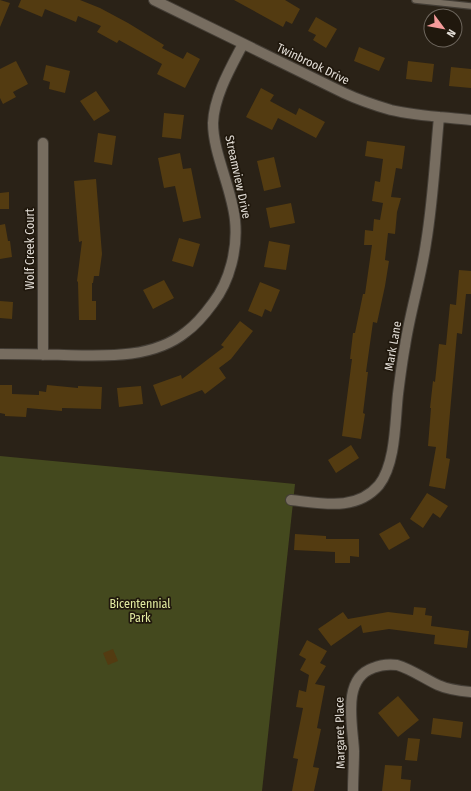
<svg xmlns="http://www.w3.org/2000/svg" width="471" height="791" viewBox="0 0 471 791" font-family="'Fira Sans Condensed',sans-serif">
	<style>
		.green { fill: #44491e }
		.building { fill: #533b11 }
		.lines { fill: none; stroke-linecap: round; stroke-linejoin: round }
		.service-casing { stroke: #443e36; stroke-width: 8 }
		.minor-casing { stroke: #443e36; stroke-width: 12 }
		.service { stroke: #776d60; stroke-width: 5.5 }
		.minor { stroke: #776d60; stroke-width: 10 }
		.labels { text-anchor: middle; dominant-baseline: central; stroke-width: 3.5; stroke-linejoin: round; paint-order: stroke }
		.street-label { font-size: 12px; fill: #e3ded7; stroke: #20180d }
		.park-label { font-size: 12px; fill: #e2eba0; stroke: #20180d }
	</style>
	<rect width="100%" height="100%" fill="#2a2217"/>
	<path class="green" d="M 0,456 L 295,484 L 262,791 L 0,791 Z"/>
	<path class="building" d="M 0,0 L 10,3 L 0,27 Z
		M 21,0 L 80,0 L 100,8 L 128,23 L 164,45 L 162,48 L 183,59 L 187,52 L 200,59 L 185,88 L 157,74 L 162,64 L 119,40 L 117,43 L 97,32 L 101,26 L 78,16 L 76,22 L 45,9 L 42,17 L 18,7 Z
		M 234,0 L 285,0 L 300,9 L 292,24 L 286,21 L 283,27 Z
		M 316,17 L 337,29 L 326,48 L 313,40 L 316,35 L 308,31 Z
		M 359,47 L 385,58 L 379,71 L 354,61 Z
		M 16,61 L 28,84 L 13,92 L 16,97 L 3,104 L 0,98 L 0,69 Z
		M 408,61 L 434,64 L 432,82 L 406,79 Z
		M 46,65 L 70,71 L 65,93 L 49,89 L 50,82 L 43,80 Z
		M 451,67 L 471,69 L 471,88 L 449,86 Z
		M 261,88 L 274,95 L 270,101 L 296,115 L 299,108 L 325,122 L 316,138 L 278,118 L 272,130 L 246,117 Z
		M 96,91 L 110,111 L 94,121 L 80,101 Z
		M 164,113 L 184,115 L 181,139 L 162,137 Z
		M 98,133 L 116,136 L 112,165 L 94,162 Z
		M 367,141 L 405,146 L 402,169 L 396,168 L 391,197 L 401,198 L 397,212 L 395,234 L 388,233 L 385,260 L 389,261 L 385,286 L 377,323 L 373,322 L 366,372 L 368,372 L 363,413 L 365,414 L 361,439 L 342,436 L 352,359 L 350,359 L 353,333 L 355,333 L 363,294 L 365,294 L 372,245 L 364,245 L 365,230 L 373,231 L 374,219 L 380,220 L 383,203 L 372,201 L 375,181 L 380,182 L 383,159 L 365,156 Z
		M 180,153 L 183,169 L 191,168 L 201,218 L 183,222 L 175,186 L 164,188 L 158,158 Z
		M 274,157 L 281,187 L 264,191 L 257,161 Z
		M 96,179 L 102,254 L 99,276 L 94,276 L 93,283 L 92,283 L 92,301 L 96,301 L 96,320 L 79,320 L 78,282 L 77,281 L 82,241 L 79,242 L 74,181 Z
		M 9,192 L 9,209 L 0,209 L 0,193 Z
		M 291,203 L 295,223 L 270,228 L 266,208 Z
		M 5,224 L 8,241 L 10,241 L 12,257 L 0,259 L 0,225 Z
		M 179,238 L 200,244 L 193,267 L 172,261 Z
		M 269,241 L 290,245 L 286,270 L 264,267 Z
		M 459,270 L 471,271 L 471,294 L 466,294 L 462,334 L 457,333 L 446,458 L 450,459 L 445,489 L 429,486 L 436,447 L 428,446 L 431,408 L 430,408 L 433,381 L 435,382 L 439,344 L 446,345 L 450,304 L 456,305 Z
		M 164,280 L 174,298 L 153,309 L 143,290 Z
		M 260,282 L 280,290 L 271,312 L 265,309 L 262,317 L 248,311 Z
		M 0,301 L 13,302 L 12,319 L 0,318 Z
		M 240,321 L 253,331 L 231,359 L 219,368 L 226,378 L 205,394 L 202,390 L 161,406 L 153,385 L 181,375 L 182,379 L 224,347 L 221,345 Z
		M 0,385 L 12,385 L 12,394 L 39,395 L 39,391 L 46,392 L 47,385 L 78,388 L 78,386 L 102,387 L 101,409 L 62,408 L 62,411 L 27,408 L 26,417 L 5,416 L 5,414 L 0,413 Z
		M 141,386 L 143,404 L 119,407 L 117,388 Z
		M 351,445 L 359,458 L 336,473 L 328,460 Z
		M 427,493 L 448,506 L 440,518 L 433,513 L 423,528 L 410,519 Z
		M 400,522 L 410,538 L 389,550 L 379,534 Z
		M 295,534 L 326,536 L 326,539 L 359,539 L 359,557 L 350,556 L 350,563 L 335,563 L 335,552 L 294,550 Z
		M 414,607 L 426,608 L 425,615 L 432,616 L 431,626 L 469,631 L 467,648 L 434,644 L 435,635 L 389,629 L 363,633 L 361,625 L 331,646 L 318,629 L 343,612 L 348,619 L 388,612 L 413,615 Z
		M 307,640 L 327,651 L 320,663 L 326,666 L 315,684 L 325,686 L 317,728 L 321,729 L 313,767 L 319,768 L 314,791 L 292,791 L 298,759 L 293,758 L 303,708 L 296,707 L 299,690 L 306,692 L 309,675 L 300,670 L 306,659 L 299,655 Z
		M 113,649 L 118,661 L 108,665 L 103,653 Z
		M 398,696 L 419,720 L 398,737 L 378,713 Z
		M 433,718 L 463,722 L 461,738 L 431,734 Z
		M 408,738 L 420,739 L 417,761 L 405,760 Z
		M 385,765 L 402,766 L 401,779 L 411,780 L 410,791 L 382,791 Z"/>
	<g class="lines">
		<g class="service-casing">
			<path id="service" d="M 415,0 L 471,6"/>
		</g>
		<g class="minor-casing">
			<path id="minor" d="M 154,0 L 344,93 C 359,100 374,105 391,110 C 417,116 444,117 471,120
				M 0,354 C 21,354 42,354 64,355 C 104,356 153,359 186,332 C 197,324 205,314 213,303 C 230,281 238,248 235,220 C 232,189 213,153 213,123 C 214,96 231,67 243,44
				M 43,355 L 43,143
				M 291,500 C 321,503 356,512 379,485 C 396,463 395,421 398,394 C 400,378 402,362 405,346 C 410,312 421,278 426,243 C 433,201 435,159 439,117
				M 353,791 C 353,778 354,764 354,751 C 353,726 341,679 373,668 C 380,665 388,664 397,665 C 411,669 425,679 438,685 C 449,690 460,691 471,692"/>
		</g>
		<use href="#service" class="service"/>
		<use href="#minor" class="minor"/>
	</g>
	<g class="labels">
		<g class="street-label">
			<text transform="translate(313 64) rotate(26)">Twinbrook Drive</text>
			<text transform="translate(238 177) rotate(78)">Streamview Drive</text>
			<text transform="translate(30 249) rotate(-90)">Wolf Creek Court</text>
			<text transform="translate(393 346) rotate(-80)">Mark Lane</text>
			<text transform="translate(340 733) rotate(-91)">Margaret Place</text>
		</g>
		<g class="park-label">
			<text x="140" y="604">Bicentennial<tspan x="140" dy="14">Park</tspan></text>
		</g>
	</g>
	<g transform="translate(443 28) rotate(122)"><circle r="19" fill="#20180d" stroke="#6e675e"/>
	<path d="M0-3L7 15L0 10L-7 15Z" fill="#f59b9a"/>
	<text y="-6" font-size="11" font-weight="bold" text-anchor="middle" fill="#e3ded7">N</text>
	</g>
</svg>
